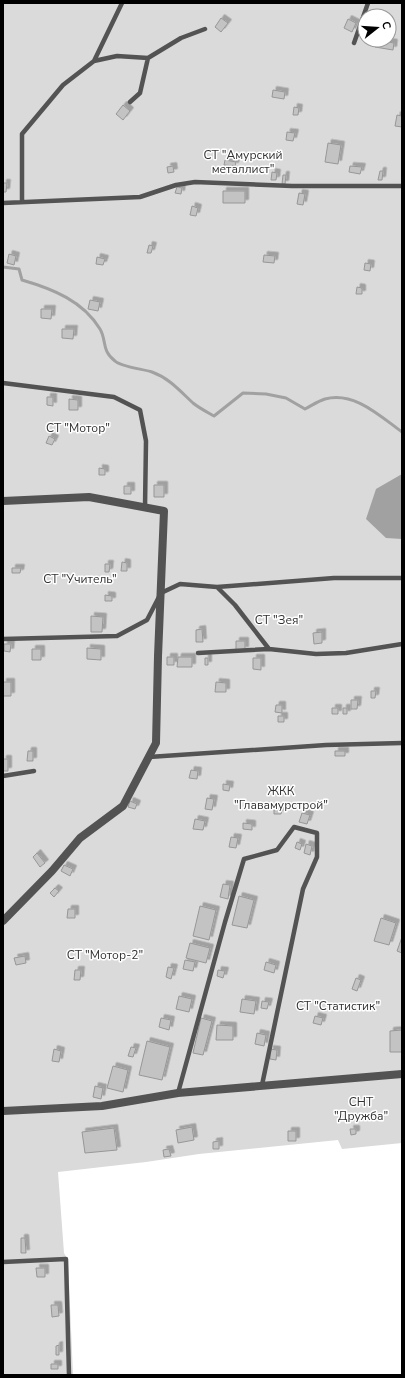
<svg xmlns="http://www.w3.org/2000/svg" width="405" height="1378" viewBox="0 0 405 1378" font-family="'Nunito Sans',sans-serif">
	<style>
		.green { fill: #dadada; fill-rule: evenodd }
		.water { fill: #a1a1a1 }
		.lines { fill: none; stroke-linecap: round; stroke-linejoin: round }
		.stream { stroke: #a1a1a1; stroke-width: 3 }
		.building { fill: #c3c3c3; stroke: #979797; filter: url(#shadow) }
		.service { stroke: #535353; stroke-width: 4.5 }
		.minor { stroke: #535353; stroke-width: 8 }
		.labels { text-anchor: middle; dominant-baseline: central; stroke-width: 3; stroke-linejoin: round; paint-order: stroke }
		.park-label { font-size: 12px; fill: #313131; stroke: #fff }
	</style>
	<defs>
		<filter id="shadow"><feDropShadow dx="3.5" dy="-3.5" stdDeviation="0" flood-color="#0004"/></filter>
	</defs>
	<rect width="100%" height="100%" fill="#fff"/>
	<path class="green" d="M 3,3 L 402,3 L 402,1143 L 342,1149 L 338,1140 L 199,1154 L 146,1162 L 58,1172 L 64,1253 L 68,1260 L 73,1375 L 3,1375 ZM 365,16 L 389,16 L 389,40 L 365,40 Z"/>
	<path class="water" d="M 402,474 L 402,539 L 386,538 L 366,519 L 376,489 Z"/>
	<g class="lines">
		<path class="stream" d="M 3,267 L 19,269 L 22,280 C 53,289 83,301 100,329 C 107,341 101,350 115,361 C 121,367 143,369 152,372 C 169,378 180,391 193,403 C 199,408 207,412 214,416 L 243,393 L 266,394 L 286,398 L 305,409 C 311,406 318,401 325,399 C 354,391 380,416 402,432"/>
	</g>
	<path class="building" d="M 221,18 L 228,23 L 221,32 L 215,27 Z
		M 348,19 L 356,23 L 352,32 L 344,28 Z
		M 376,40 L 394,43 L 393,50 L 375,47 Z
		M 273,90 L 285,92 L 284,99 L 272,97 Z
		M 123,105 L 130,111 L 123,120 L 116,114 Z
		M 294,107 L 299,108 L 298,115 L 293,115 Z
		M 397,115 L 402,116 L 402,127 L 395,126 Z
		M 287,132 L 295,133 L 293,141 L 286,140 Z
		M 328,143 L 341,145 L 338,164 L 325,162 Z
		M 225,160 L 236,162 L 235,166 L 224,165 Z
		M 173,166 L 174,172 L 168,173 L 167,167 Z
		M 350,166 L 362,167 L 360,174 L 349,172 Z
		M 380,171 L 383,171 L 382,180 L 378,180 Z
		M 272,172 L 277,173 L 276,180 L 271,180 Z
		M 283,175 L 286,175 L 285,184 L 282,184 Z
		M 3,183 L 7,183 L 6,192 L 3,192 Z
		M 177,187 L 182,188 L 181,194 L 175,193 Z
		M 223,191 L 245,191 L 245,203 L 223,203 Z
		M 299,193 L 305,194 L 303,205 L 297,204 Z
		M 192,206 L 198,208 L 196,216 L 190,215 Z
		M 149,245 L 153,246 L 151,253 L 147,253 Z
		M 9,254 L 16,256 L 14,265 L 7,263 Z
		M 264,255 L 275,256 L 274,263 L 263,262 Z
		M 97,257 L 105,259 L 103,265 L 96,264 Z
		M 365,263 L 371,264 L 370,271 L 364,270 Z
		M 357,287 L 362,288 L 362,294 L 356,294 Z
		M 90,300 L 100,302 L 98,311 L 88,309 Z
		M 41,309 L 52,309 L 51,319 L 41,318 Z
		M 62,329 L 74,329 L 73,339 L 62,338 Z
		M 47,397 L 53,397 L 53,406 L 47,405 Z
		M 69,399 L 78,400 L 78,410 L 69,410 Z
		M 49,436 L 55,439 L 52,445 L 46,443 Z
		M 99,468 L 105,469 L 105,475 L 99,475 Z
		M 154,485 L 164,485 L 164,497 L 154,497 Z
		M 124,486 L 131,486 L 131,494 L 124,494 Z
		M 122,562 L 127,563 L 127,571 L 121,571 Z
		M 105,564 L 110,564 L 109,572 L 105,572 Z
		M 12,568 L 21,568 L 20,573 L 12,573 Z
		M 105,595 L 112,596 L 112,601 L 105,601 Z
		M 91,616 L 103,617 L 102,632 L 91,632 Z
		M 202,629 L 203,642 L 196,642 L 196,630 Z
		M 322,632 L 322,643 L 314,644 L 313,633 Z
		M 236,641 L 245,641 L 245,650 L 236,650 Z
		M 4,644 L 11,644 L 10,652 L 4,651 Z
		M 87,648 L 101,649 L 101,660 L 87,659 Z
		M 32,649 L 41,649 L 41,660 L 32,660 Z
		M 167,657 L 174,657 L 174,665 L 167,665 Z
		M 178,657 L 192,657 L 192,667 L 177,667 Z
		M 205,658 L 208,658 L 208,665 L 205,665 Z
		M 253,658 L 261,658 L 261,670 L 253,669 Z
		M 3,682 L 11,682 L 11,696 L 3,696 Z
		M 216,682 L 226,683 L 226,692 L 215,692 Z
		M 371,691 L 376,691 L 375,698 L 371,698 Z
		M 351,700 L 358,700 L 357,709 L 351,709 Z
		M 276,705 L 282,705 L 282,713 L 275,712 Z
		M 332,708 L 338,708 L 338,714 L 332,714 Z
		M 343,708 L 347,708 L 347,714 L 343,714 Z
		M 278,716 L 284,716 L 284,722 L 278,722 Z
		M 28,751 L 33,751 L 33,761 L 27,761 Z
		M 335,751 L 345,751 L 345,756 L 335,756 Z
		M 3,759 L 8,759 L 8,771 L 3,771 Z
		M 191,770 L 198,771 L 197,779 L 189,778 Z
		M 223,784 L 230,785 L 229,791 L 223,790 Z
		M 207,798 L 214,799 L 212,810 L 205,809 Z
		M 130,801 L 137,804 L 135,809 L 128,807 Z
		M 274,810 L 282,810 L 281,814 L 274,814 Z
		M 302,813 L 310,815 L 307,824 L 299,822 Z
		M 195,819 L 205,821 L 203,830 L 193,829 Z
		M 243,823 L 252,824 L 252,830 L 243,829 Z
		M 231,837 L 238,838 L 236,848 L 229,847 Z
		M 297,842 L 302,844 L 300,850 L 295,848 Z
		M 306,844 L 312,846 L 310,855 L 304,853 Z
		M 37,853 L 45,863 L 40,867 L 33,857 Z
		M 64,865 L 73,869 L 70,876 L 61,871 Z
		M 223,884 L 230,885 L 228,899 L 220,897 Z
		M 55,888 L 59,891 L 54,897 L 50,893 Z
		M 239,896 L 254,900 L 247,928 L 232,925 Z
		M 200,906 L 216,910 L 209,940 L 193,936 Z
		M 68,909 L 75,909 L 75,918 L 67,918 Z
		M 381,918 L 396,923 L 389,945 L 374,941 Z
		M 402,937 L 402,953 L 397,951 Z
		M 190,943 L 210,948 L 206,963 L 186,958 Z
		M 25,956 L 26,963 L 16,965 L 14,958 Z
		M 185,960 L 195,962 L 193,971 L 183,969 Z
		M 266,962 L 276,965 L 274,973 L 264,970 Z
		M 168,967 L 174,968 L 171,979 L 166,977 Z
		M 75,970 L 81,970 L 80,980 L 74,980 Z
		M 218,970 L 225,971 L 223,978 L 217,976 Z
		M 356,978 L 361,980 L 357,991 L 352,989 Z
		M 179,996 L 192,999 L 189,1012 L 176,1009 Z
		M 242,999 L 256,1001 L 254,1014 L 240,1012 Z
		M 262,1001 L 269,1002 L 267,1009 L 261,1008 Z
		M 315,1016 L 323,1018 L 321,1025 L 313,1023 Z
		M 161,1018 L 171,1020 L 169,1030 L 159,1027 Z
		M 201,1018 L 212,1021 L 203,1055 L 193,1053 Z
		M 217,1025 L 233,1026 L 233,1040 L 216,1040 Z
		M 402,1030 L 402,1052 L 390,1052 L 390,1031 Z
		M 257,1033 L 266,1035 L 264,1046 L 255,1044 Z
		M 147,1041 L 170,1047 L 162,1080 L 139,1075 Z
		M 131,1047 L 136,1048 L 133,1057 L 128,1056 Z
		M 54,1049 L 61,1051 L 59,1062 L 52,1061 Z
		M 270,1049 L 277,1050 L 276,1060 L 270,1059 Z
		M 113,1066 L 128,1070 L 123,1092 L 107,1088 Z
		M 95,1086 L 103,1088 L 101,1099 L 93,1097 Z
		M 192,1127 L 194,1140 L 178,1143 L 176,1130 Z
		M 114,1128 L 117,1150 L 85,1153 L 82,1132 Z
		M 350,1129 L 356,1129 L 356,1134 L 351,1135 Z
		M 288,1131 L 296,1131 L 296,1141 L 288,1141 Z
		M 219,1141 L 219,1149 L 213,1149 L 213,1142 Z
		M 169,1149 L 171,1156 L 164,1157 L 163,1150 Z
		M 21,1238 L 25,1238 L 26,1253 L 21,1253 Z
		M 36,1268 L 45,1268 L 45,1277 L 37,1277 Z
		M 51,1305 L 58,1305 L 59,1316 L 52,1317 Z
		M 59,1345 L 59,1355 L 56,1355 L 56,1346 Z
		M 51,1364 L 58,1364 L 58,1369 L 51,1369 Z"/>
	<g class="lines">
		<path class="service" d="M 354,43 L 368,3
			M 94,61 L 117,56 L 148,58 L 181,38 L 205,29
			M 130,102 L 140,93 L 148,58
			M 22,202 L 22,134 L 63,85 L 94,61 L 122,3
			M 3,203 L 140,197 L 176,185 L 195,182 L 292,186 L 402,186
			M 3,383 L 114,397 L 140,410 L 146,441 L 145,507
			M 217,587 L 334,578 L 402,578
			M 3,639 L 117,636 L 147,620 L 161,593 L 180,584 L 217,587 L 235,605 L 269,649 L 316,654 L 346,653 L 402,644
			M 198,653 L 269,649
			M 149,757 L 326,745 L 402,743
			M 3,776 L 34,771
			M 178,1093 L 225,922 L 244,859 L 277,850 L 294,827 L 317,833 L 317,857 L 303,889 L 262,1085
			M 3,1262 L 66,1259 L 69,1375"/>
		<path class="minor" d="M 3,501 L 89,497 L 164,511 L 158,656 L 156,743 L 123,806 L 80,838 L 52,871 L 3,921
			M 3,1111 L 102,1106 L 178,1093 L 402,1074"/>
	</g>
	<g class="labels">
		<g class="park-label">
			<text x="243" y="155">СТ "Амурский<tspan x="243" dy="14">металлист"</tspan></text>
			<text x="78" y="428">СТ "Мотор"</text>
			<text x="80" y="579">СТ "Учитель"</text>
			<text x="279" y="620">СТ "Зея"</text>
			<text x="281" y="791">ЖКК<tspan x="281" dy="14">"Главамурстрой"</tspan></text>
			<text x="105" y="955">СТ "Мотор-2"</text>
			<text x="338" y="1006">СТ "Статистик"</text>
			<text x="361" y="1102">СНТ<tspan x="361" dy="14">"Дружба"</tspan></text>
		</g>
	</g>
	<rect width="405" height="1378" fill="none" stroke="#000000" stroke-width="8"/>
	<g transform="translate(377 28) rotate(73)"><circle r="19" fill="#ffffff" stroke="#999999"/>
	<path d="M0-3L7 15L0 10L-7 15Z" fill="#000000"/>
	<text y="-6" font-size="11" font-weight="bold" text-anchor="middle" fill="#000000">С</text>
	</g>
</svg>
